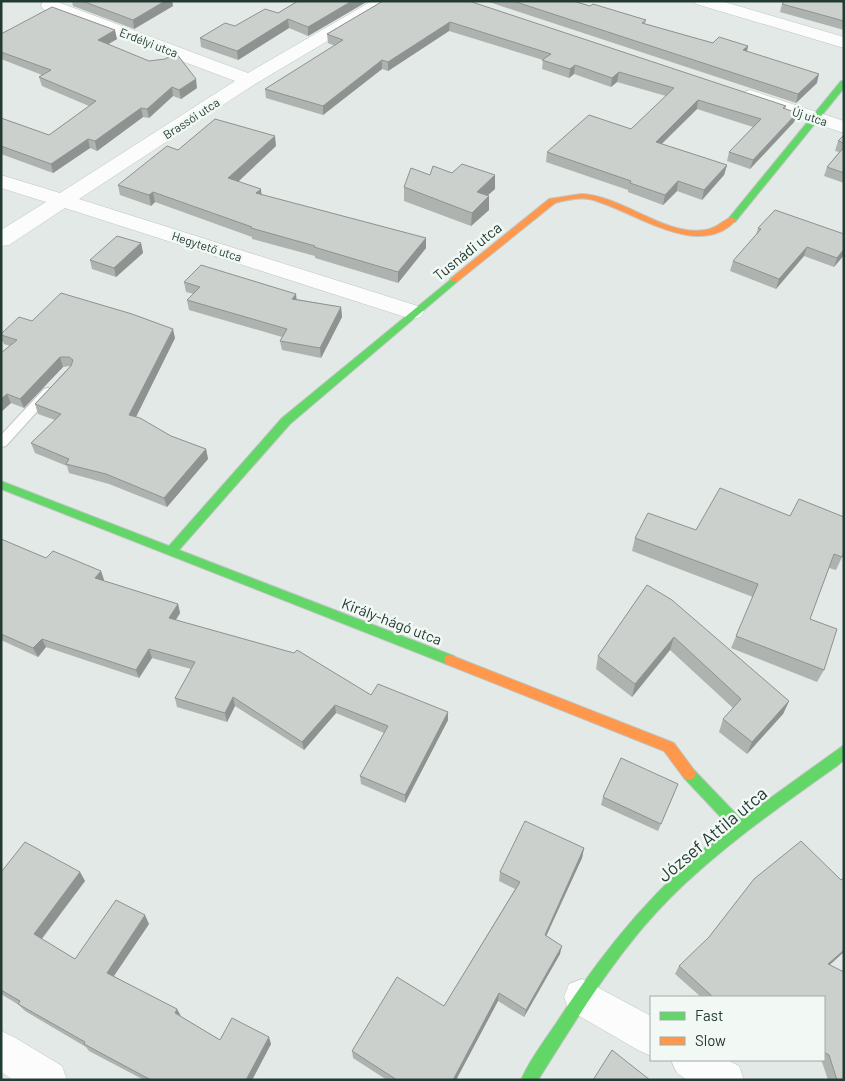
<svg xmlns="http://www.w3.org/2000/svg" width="845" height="1081" viewBox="0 0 845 1081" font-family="Barlow,sans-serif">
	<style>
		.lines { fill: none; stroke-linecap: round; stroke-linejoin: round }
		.lane-casing { stroke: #c0c6c3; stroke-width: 2 }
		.street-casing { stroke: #c0c6c3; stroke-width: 1 }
		.fast-casing { stroke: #bfc6c3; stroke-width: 2 }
		.slow-casing { stroke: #bfc6c3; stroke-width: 2 }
		.lane { fill: #fbfcfb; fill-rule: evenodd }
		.street { fill: #fbfcfb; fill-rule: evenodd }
		.fast { fill: #63d668; fill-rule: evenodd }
		.slow { fill: #ff974d; fill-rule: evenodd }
		.wall { fill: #afb3b0 }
		.shaded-wall { fill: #8e9290 }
		.building { fill: #cbd0cd; stroke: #8e9290 }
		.labels { text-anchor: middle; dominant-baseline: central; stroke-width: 5; stroke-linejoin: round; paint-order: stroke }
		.far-street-label { font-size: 12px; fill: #223b32; stroke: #f2f8f4 }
		.street-label { font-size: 15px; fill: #223b32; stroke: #f2f8f4 }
		.near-street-label { font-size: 18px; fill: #223b32; stroke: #f2f8f4 }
	</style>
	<rect width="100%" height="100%" fill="#e3e9e6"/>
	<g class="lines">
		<g class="lane-casing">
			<path id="lane" d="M 48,388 L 52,389 L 54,392 L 52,395 L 6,446 L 1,447 L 1,435 L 44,389 Z"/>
		</g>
		<g class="street-casing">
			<path id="street" d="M 43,1 L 55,1 L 248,73 L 372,1 L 392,1 L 390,4 L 255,84 L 79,199 L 421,307 L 424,312 L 421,317 L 413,319 L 405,317 L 65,208 L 9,245 L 1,246 L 1,230 L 46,202 L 1,188 L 1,175 L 60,193 L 235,81 L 43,9 L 41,5 Z
				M 694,1 L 721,1 L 844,37 L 844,48 L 696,4 Z
				M 750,90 L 844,121 L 844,133 L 744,100 L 741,96 L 744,92 Z
				M 582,979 L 651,1016 L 651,1056 L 638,1050 L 569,1010 L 564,997 L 569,984 Z
				M 1,1031 L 14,1037 L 62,1066 L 67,1080 L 13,1080 L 1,1072 Z
				M 671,1060 L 727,1060 L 739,1066 L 744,1080 L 687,1080 L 677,1073 Z"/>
		</g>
		<g class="fast-casing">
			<path id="fast" d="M 841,81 L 844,81 L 844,88 L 735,222 L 729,222 L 729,218 Z
				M 455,276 L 458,277 L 458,281 L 290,424 L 179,550 L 454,656 L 456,660 L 454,664 L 450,665 L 446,664 L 1,489 L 1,481 L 169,546 L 282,418 Z
				M 844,745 L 844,760 L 837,766 C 779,807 720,848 670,898 C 617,951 578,1017 538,1080 L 521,1080 C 530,1059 545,1040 557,1022 C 607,945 658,884 730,827 L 684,778 L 682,774 L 684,770 L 689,768 L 694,770 L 741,819 Z"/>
		</g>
		<g class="slow-casing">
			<path id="slow" d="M 581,194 C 621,195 666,237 705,230 C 718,228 721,221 732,217 L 736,220 C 698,262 632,209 589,199 C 578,197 566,200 555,203 L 458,281 L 452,281 L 450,279 L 549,199 Z
				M 450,655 L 674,743 L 694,770 L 696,774 L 694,778 L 689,780 L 684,778 L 664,751 L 446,664 L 444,660 L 446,656 Z"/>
		</g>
		<use href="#lane" class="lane"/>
		<use href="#street" class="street"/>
		<use href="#fast" class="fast"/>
		<use href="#slow" class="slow"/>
	</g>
	<path class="wall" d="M 72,1 L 172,1 L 173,6 L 134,29 L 73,6 Z
		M 298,1 L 368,1 L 308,36 L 289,28 L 238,60 L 201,47 L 200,38 L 278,13 Z
		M 383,1 L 786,106 L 785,109 L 797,113 L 794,122 L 750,169 L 727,161 L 729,152 L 753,127 L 697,109 L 662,144 L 727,165 L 724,175 L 702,200 L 677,191 L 663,205 L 628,192 L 628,190 L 546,162 L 547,152 L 631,129 L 666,96 L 617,82 L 611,87 L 574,74 L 569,78 L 542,69 L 543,60 L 449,31 L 388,71 L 382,69 L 323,115 L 266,98 L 265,89 L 335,46 L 328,43 L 327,34 Z
		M 486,1 L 573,1 L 590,6 L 646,20 L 645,24 L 713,43 L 748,46 L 747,52 L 817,83 L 796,103 Z
		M 844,1 L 844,30 L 780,12 L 782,4 Z
		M 1,34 L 117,39 L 108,44 L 197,88 L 181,99 L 173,96 L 149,118 L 143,117 L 97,151 L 90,148 L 53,173 L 1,154 L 1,118 L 49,135 L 89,106 L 42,86 L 39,77 L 42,75 L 1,59 Z
		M 844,135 L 844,183 L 824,176 L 827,167 L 839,152 L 835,151 L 838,141 Z
		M 276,146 L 238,182 L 261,195 L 426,238 L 426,248 L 398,283 L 315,258 L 315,256 L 252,239 L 252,237 L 155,202 L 151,206 L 120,195 L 118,185 Z
		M 452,173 L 495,175 L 495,189 L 487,195 L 489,196 L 489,210 L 471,226 L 404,201 L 404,187 L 430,175 Z
		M 758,228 L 844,255 L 834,267 L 804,256 L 776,289 L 730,271 L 733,261 L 756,235 Z
		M 141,243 L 143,253 L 116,277 L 92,269 L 90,260 Z
		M 184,282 L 296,294 L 296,299 L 341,307 L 342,317 L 321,358 L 282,350 L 280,341 L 282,337 L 189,310 L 187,300 L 194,294 L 186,292 Z
		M 32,321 L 175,338 L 136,417 L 171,436 L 206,449 L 208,459 L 167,507 L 109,484 L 69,473 L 67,466 L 35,453 L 31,443 L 55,420 L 38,414 L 35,404 L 70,366 L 63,367 L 24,408 L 11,403 L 1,412 L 1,353 L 10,346 L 4,344 L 1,338 L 1,334 Z
		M 696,530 L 844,553 L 836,570 L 829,568 L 810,619 L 824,670 L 817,682 L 731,648 L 753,597 L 632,551 L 635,538 Z
		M 1,539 L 46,558 L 101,571 L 104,580 L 104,581 L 178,604 L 180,613 L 176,620 L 371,695 L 448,720 L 405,803 L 361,784 L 360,776 L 384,733 L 336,713 L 304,750 L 235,706 L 227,722 L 177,707 L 175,698 L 191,669 L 152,658 L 139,678 L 46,647 L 38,657 L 1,640 Z
		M 647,585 L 789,701 L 783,714 L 747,754 L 719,732 L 723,719 L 733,708 L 670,650 L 632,697 L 596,669 L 598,656 Z
		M 675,792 L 658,831 L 601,805 L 603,797 Z
		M 584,848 L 582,858 L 546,936 L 560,954 L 524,1017 L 498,1001 L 456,1080 L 387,1080 L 353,1058 L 352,1051 L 444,1006 L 515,889 L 499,881 L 500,872 Z
		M 1,870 L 80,872 L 85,881 L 42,939 L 75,959 L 149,924 L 114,976 L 220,1040 L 271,1044 L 252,1080 L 144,1080 L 89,1051 L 86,1047 L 25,1011 L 19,1005 L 1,994 Z
		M 829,965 L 844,1080 L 828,1080 L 822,1062 L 819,1060 L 824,1060 L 824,997 L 701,997 L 675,974 L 679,966 Z"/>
	<path class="shaded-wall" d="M 165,1 L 172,1 L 173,6 L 134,29 L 133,20 Z
		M 352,1 L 368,1 L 308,36 L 308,27 Z
		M 288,19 L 289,28 L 238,60 L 237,51 Z
		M 450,22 L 449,31 L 388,71 L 388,62 Z
		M 115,30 L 117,39 L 100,49 L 98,40 Z
		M 748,46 L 746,55 L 743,50 Z
		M 382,60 L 382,69 L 323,115 L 323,106 Z
		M 575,65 L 574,74 L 569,78 L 570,69 Z
		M 619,72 L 617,82 L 611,87 L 612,78 Z
		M 819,74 L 817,83 L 796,103 L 798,94 Z
		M 196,79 L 197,88 L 181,99 L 179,90 Z
		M 172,87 L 173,96 L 149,118 L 147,109 Z
		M 698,100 L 697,109 L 654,151 L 656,142 Z
		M 141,108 L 143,117 L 97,151 L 95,141 Z
		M 797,113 L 794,122 L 750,169 L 753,160 Z
		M 275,136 L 276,146 L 230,189 L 228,178 Z
		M 88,139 L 90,148 L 53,173 L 51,164 Z
		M 727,165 L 724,175 L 702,200 L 704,190 Z
		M 495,175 L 495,189 L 477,205 L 477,192 Z
		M 678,181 L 677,191 L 663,205 L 665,195 Z
		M 261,189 L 262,200 L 256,193 Z
		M 153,192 L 155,202 L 151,206 L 149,195 Z
		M 489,196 L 489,210 L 471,226 L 472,213 Z
		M 426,238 L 426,248 L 398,283 L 398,272 Z
		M 141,243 L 143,253 L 116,277 L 114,268 Z
		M 807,247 L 804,256 L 776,289 L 779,279 Z
		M 844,249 L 844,255 L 834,267 L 837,258 Z
		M 296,294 L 297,303 L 292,299 Z
		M 341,307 L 342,317 L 321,358 L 320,348 Z
		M 173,329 L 175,338 L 132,425 L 129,415 Z
		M 60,357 L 63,367 L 24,408 L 20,399 Z
		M 7,394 L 11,403 L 1,412 L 1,399 Z
		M 206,449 L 208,459 L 167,507 L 164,498 Z
		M 101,571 L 104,580 L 98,587 L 95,578 Z
		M 178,604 L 180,613 L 171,627 L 169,618 Z
		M 674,637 L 670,650 L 632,697 L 635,684 Z
		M 42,639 L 46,647 L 38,657 L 33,648 Z
		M 149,649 L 152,658 L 139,678 L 136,670 Z
		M 233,697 L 235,706 L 227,722 L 225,713 Z
		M 789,701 L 783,714 L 747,754 L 752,742 Z
		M 335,705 L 336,713 L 304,750 L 302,742 Z
		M 448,712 L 448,720 L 405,803 L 405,795 Z
		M 584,848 L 582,858 L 543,943 L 545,935 Z
		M 80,872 L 85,881 L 39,942 L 34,934 Z
		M 145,915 L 149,924 L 111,980 L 107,973 Z
		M 562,946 L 560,954 L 524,1017 L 526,1010 Z
		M 844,950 L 844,952 L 822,972 L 828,964 Z
		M 499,993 L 498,1001 L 456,1080 L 453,1080 Z
		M 177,1009 L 181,1016 L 175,1013 Z
		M 269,1037 L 271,1044 L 252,1080 L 246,1080 Z"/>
	<path class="building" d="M 82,1 L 165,1 L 133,20 Z
		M 298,1 L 352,1 L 308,27 L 288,19 L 237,51 L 200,38 L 225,23 L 235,26 L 265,9 L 278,13 Z
		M 383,1 L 469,1 L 786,106 L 783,108 L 797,113 L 753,160 L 729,152 L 761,119 L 698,100 L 656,142 L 727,165 L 704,190 L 678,181 L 665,195 L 630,183 L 631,181 L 547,152 L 589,115 L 631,129 L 674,88 L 619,72 L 612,78 L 575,65 L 570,69 L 542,60 L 551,54 L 450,22 L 388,62 L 382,60 L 323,106 L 265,89 L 343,40 L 327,34 Z
		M 513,1 L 573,1 L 590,6 L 593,4 L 646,20 L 642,23 L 713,43 L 719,37 L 748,46 L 743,50 L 819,74 L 798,94 Z
		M 785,1 L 844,1 L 844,21 L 782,4 Z
		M 52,7 L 115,30 L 98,40 L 149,61 L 165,59 L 176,53 L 196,79 L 179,90 L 172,87 L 147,109 L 141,108 L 95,141 L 88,139 L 51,164 L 1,146 L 1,118 L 49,135 L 96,101 L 39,77 L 51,70 L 1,52 L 1,34 Z
		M 215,119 L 275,136 L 228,178 L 261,189 L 256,193 L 426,238 L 398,272 L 314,247 L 315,246 L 251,228 L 252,227 L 153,192 L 149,195 L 118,185 L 167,146 L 178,150 Z
		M 844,135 L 844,143 L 838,141 Z
		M 844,147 L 844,173 L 827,167 Z
		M 462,164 L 495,175 L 477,192 L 489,196 L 472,213 L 404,187 L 411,168 L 430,175 L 433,166 L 452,173 Z
		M 775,210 L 844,234 L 844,249 L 837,258 L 807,247 L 779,279 L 733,261 L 761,229 L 758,228 Z
		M 117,236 L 141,243 L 114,268 L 90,260 Z
		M 201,265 L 296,294 L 292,299 L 341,307 L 320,348 L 280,341 L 287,329 L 187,300 L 200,287 L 184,282 Z
		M 61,293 L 132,314 L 173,329 L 129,415 L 140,418 L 171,436 L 206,449 L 164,498 L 106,474 L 66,464 L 69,459 L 31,443 L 61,414 L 35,404 L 71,366 L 73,360 L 69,357 L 60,357 L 20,399 L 7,394 L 1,399 L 1,353 L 17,340 L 1,335 L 1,334 L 19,317 L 32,321 Z
		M 720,488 L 790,516 L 799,499 L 844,517 L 844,553 L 842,557 L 834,554 L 810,619 L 837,629 L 824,670 L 736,636 L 758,584 L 635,538 L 648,513 L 696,530 Z
		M 1,539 L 46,558 L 53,551 L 101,571 L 95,578 L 178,604 L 169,618 L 294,653 L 297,650 L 371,695 L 378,684 L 448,712 L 405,795 L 360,776 L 388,726 L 335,705 L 302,742 L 233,697 L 225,713 L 175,698 L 195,662 L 149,649 L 136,670 L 42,639 L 33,648 L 1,634 Z
		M 647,585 L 672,600 L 789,701 L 752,742 L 723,719 L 741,699 L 674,637 L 635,684 L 598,656 Z
		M 621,758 L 678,784 L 661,824 L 603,797 Z
		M 525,821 L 584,848 L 545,935 L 562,946 L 526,1010 L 499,993 L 453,1080 L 397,1080 L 352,1051 L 397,977 L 444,1006 L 520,882 L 500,872 Z
		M 801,841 L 841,880 L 844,878 L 844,950 L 828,964 L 844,972 L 844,1080 L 837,1080 L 829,1055 L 824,1052 L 824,997 L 713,997 L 679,966 L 709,937 L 754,879 Z
		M 25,842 L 80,872 L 34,934 L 75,959 L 116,900 L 145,915 L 107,973 L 177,1009 L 175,1013 L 220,1040 L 232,1018 L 269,1037 L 246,1080 L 151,1080 L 84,1044 L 85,1042 L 18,1004 L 20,1001 L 1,990 L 1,870 L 2,871 Z
		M 612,1050 L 650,1080 L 593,1080 Z"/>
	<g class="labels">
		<g class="far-street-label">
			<text transform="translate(149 42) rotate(21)">Erdélyi utca</text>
			<text transform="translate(810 116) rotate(18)">Új utca</text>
			<text transform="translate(191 118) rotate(-33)">Brassói utca</text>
			<text transform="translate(207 246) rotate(18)">Hegytető utca</text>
		</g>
		<g class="street-label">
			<text transform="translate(467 251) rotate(-39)">Tusnádi utca</text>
			<text transform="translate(392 621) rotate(21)">Király-hágó utca</text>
		</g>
		<g class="near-street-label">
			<text transform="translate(712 834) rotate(-40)">József Attila utca</text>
		</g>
	</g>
	<rect width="845" height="1081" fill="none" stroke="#223b32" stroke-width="5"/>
	<rect x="650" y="996" width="175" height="65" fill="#f2f8f4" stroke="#9faca6"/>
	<rect x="660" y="1012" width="25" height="8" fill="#63d668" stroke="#9faca6"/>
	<text x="695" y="1021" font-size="15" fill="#223b32">Fast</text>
	<rect x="660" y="1037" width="25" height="8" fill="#ff974d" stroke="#9faca6"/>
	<text x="695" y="1046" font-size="15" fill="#223b32">Slow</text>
</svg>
